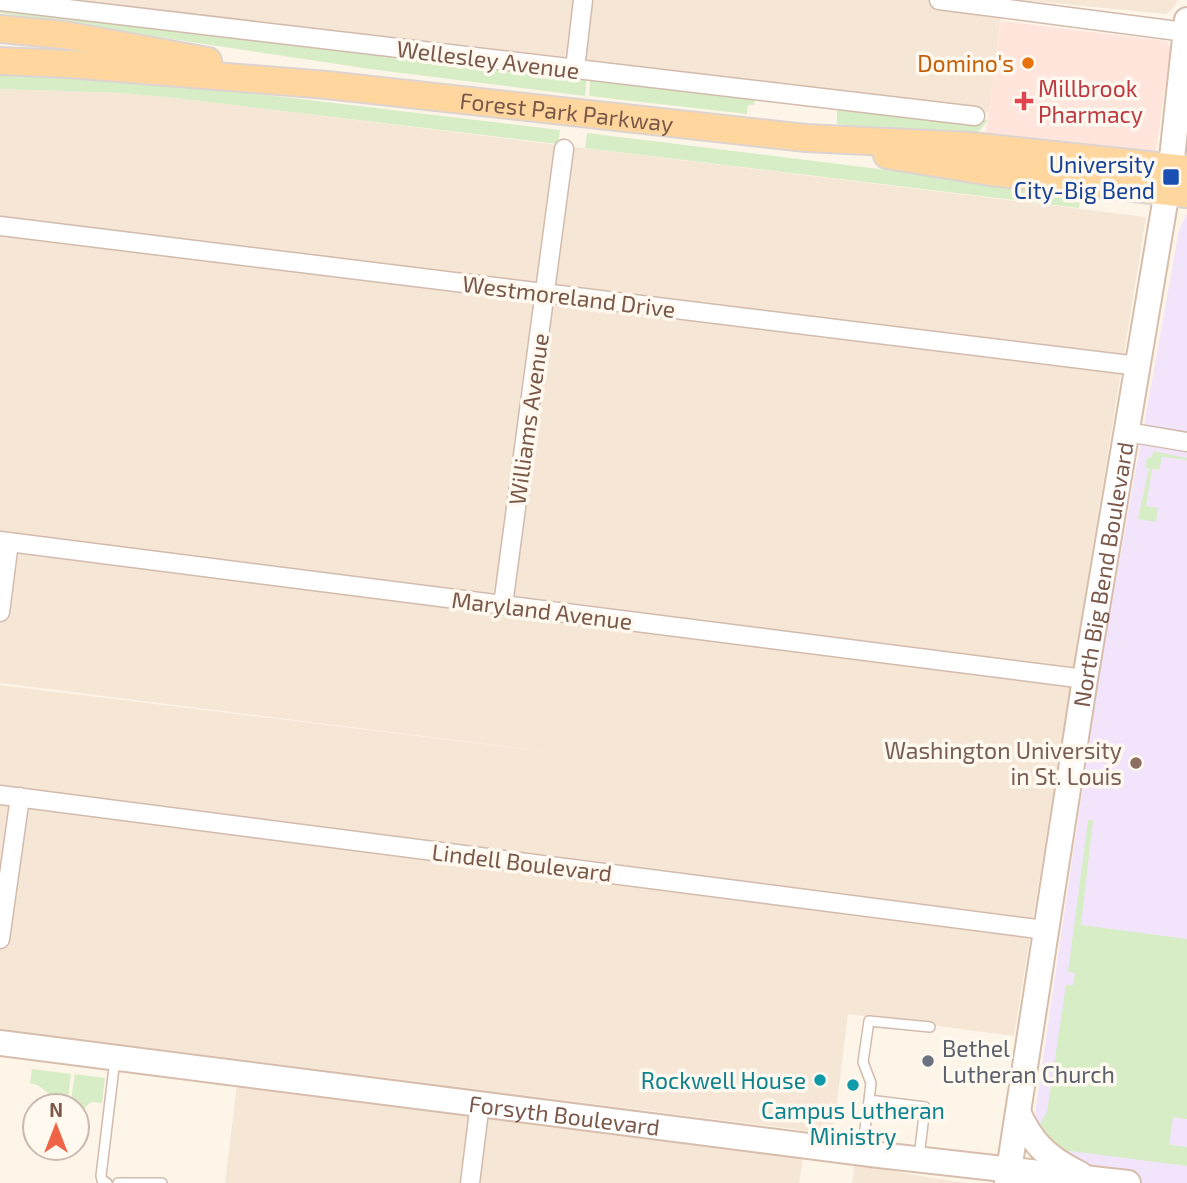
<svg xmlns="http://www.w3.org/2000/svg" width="1187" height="1183" viewBox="0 0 1187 1183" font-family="'Exo 2',sans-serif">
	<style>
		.residential { fill: #f6e6d6 }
		.commercial { fill: #ffe5dc }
		.education { fill: #f2e5fb }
		.green { fill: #d7edc5 }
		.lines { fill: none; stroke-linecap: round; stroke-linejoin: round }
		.lane-casing { stroke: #d2bbad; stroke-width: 12 }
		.street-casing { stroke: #d2bbad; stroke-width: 21 }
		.secondary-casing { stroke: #d7bdac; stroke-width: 28 }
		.primary-casing { stroke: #ddd4d0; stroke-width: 30 }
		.lane { stroke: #fff; stroke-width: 9 }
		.street { stroke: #fff; stroke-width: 18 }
		.secondary { stroke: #fff; stroke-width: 24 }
		.primary { stroke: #ffd79e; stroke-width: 26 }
		.food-dot { fill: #e8710a; stroke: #fff9f0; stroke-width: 2.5 }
		.health-dot { fill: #e0444e; stroke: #fff9f0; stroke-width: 2.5 }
		.transit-dot { fill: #1a4fb4; stroke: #fff9f0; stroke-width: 2.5 }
		.education-dot { fill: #8d6e63; stroke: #fff9f0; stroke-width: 2.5 }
		.worship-dot { fill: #6b7280; stroke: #fff9f0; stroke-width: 2.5 }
		.culture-dot { fill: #0f9aa8; stroke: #fff9f0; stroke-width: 2.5 }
		.labels { text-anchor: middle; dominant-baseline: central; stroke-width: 7; stroke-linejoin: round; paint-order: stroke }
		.street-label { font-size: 23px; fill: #7b594a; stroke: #fff9f0 }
		.food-label { font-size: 23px; fill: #c56008; stroke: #fff9f0; text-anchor: end }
		.health-label { font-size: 23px; fill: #be3a42; stroke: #fff9f0; text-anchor: start }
		.transit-label { font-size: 23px; fill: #164399; stroke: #fff9f0; text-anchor: end }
		.education-label { font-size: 23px; fill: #785e54; stroke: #fff9f0; text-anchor: end }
		.worship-label { font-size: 23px; fill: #5b616d; stroke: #fff9f0; text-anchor: start }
		.culture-label { font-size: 23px; fill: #0d838f; stroke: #fff9f0; text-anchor: end }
	</style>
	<rect width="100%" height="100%" fill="#fef5e9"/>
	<path class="residential" d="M 32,0 L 1003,0 L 989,113 Z
		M 1021,0 L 1178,0 L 1172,10 L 1166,14 Z
		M 0,89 L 123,93 L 184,99 L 1146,217 L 1014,1036 L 848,1014 L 833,1134 L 0,1029 L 0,685 L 597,758 L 0,683 Z
		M 237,1084 L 803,1157 L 799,1183 L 225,1183 Z
		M 855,1163 L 914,1175 L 966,1183 L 852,1183 Z"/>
	<path class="commercial" d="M 1001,21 L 1166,41 L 1171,47 L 1156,149 L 1153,153 L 985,138 Z"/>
	<path class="education" d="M 1187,213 L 1187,1183 L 1037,1183 L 1033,1127 L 1100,669 L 1179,230 Z"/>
	<path class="green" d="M 0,10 L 587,77 L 585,96 L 370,69 L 0,13 Z
		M 0,71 L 157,82 L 560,130 L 558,144 L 184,99 L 123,93 L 0,89 Z
		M 590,79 L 755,97 L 754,105 L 748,105 L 747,114 L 589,96 Z
		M 837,106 L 981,119 L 988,120 L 976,135 L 969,137 L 837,124 Z
		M 587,133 L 1065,192 L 1064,199 L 1080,203 L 1079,208 L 585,148 Z
		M 1153,451 L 1187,458 L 1187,460 L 1162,457 L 1159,470 L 1152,469 L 1146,506 L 1158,508 L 1156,522 L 1138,519 L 1149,468 L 1145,467 L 1147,458 L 1152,457 Z
		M 1088,820 L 1093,820 L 1081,925 L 1187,939 L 1187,1119 L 1173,1117 L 1169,1145 L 1187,1147 L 1187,1166 L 1062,1150 L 1052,1146 L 1039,1126 L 1047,1112 L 1066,985 L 1073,985 L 1075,973 L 1068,972 Z
		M 32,1069 L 71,1074 L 67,1106 L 53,1106 C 51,1094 42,1085 30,1083 Z
		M 75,1074 L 105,1078 L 102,1103 L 92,1102 C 82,1107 80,1116 84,1125 L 77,1124 L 77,1106 L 70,1106 Z"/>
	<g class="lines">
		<g class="lane-casing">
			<path id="lane" d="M 869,1100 L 871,1083 L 863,1062 L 869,1021 L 930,1027
				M 862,1150 L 869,1100 L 925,1107 L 919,1157
				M 107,1183 L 102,1180 L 101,1176 L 115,1059
				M 118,1183 L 162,1183"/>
		</g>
		<g class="street-casing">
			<path id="street" d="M 939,0 L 1185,32
				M 0,1 L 975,116
				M 575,69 L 583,0
				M 0,226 L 1138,366
				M 1127,432 L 1187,442
				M 0,541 L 1085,679
				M 503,605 L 564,149
				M 0,612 L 9,542
				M 0,795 L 1045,930
				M 0,939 L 20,797
				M 470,1183 L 480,1103"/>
		</g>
		<g class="secondary-casing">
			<g id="secondary">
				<path id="s1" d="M 0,1043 L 879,1155 L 1128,1183"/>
				<path d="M 1018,1112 C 1032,1144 1049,1159 1080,1174"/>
				<path id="s2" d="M 1007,1183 L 1085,679 L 1171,167 L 1187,20"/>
			</g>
		</g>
		<g class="primary-casing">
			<g id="primary">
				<path d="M 0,29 L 64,35 L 208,61"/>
				<path id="s3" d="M 0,61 L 69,64 L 327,85 L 806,138 L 971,146 L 1187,169"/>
				<path d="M 887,155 L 991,172 L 1187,194"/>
			</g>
		</g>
		<use href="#lane" class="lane"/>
		<use href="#street" class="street"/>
		<use href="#secondary" class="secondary"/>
		<use href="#primary" class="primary"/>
	</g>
	<circle class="food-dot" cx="1028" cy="63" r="7"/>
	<path class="health-dot" d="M1020.5 90.5h7v7h7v7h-7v7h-7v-7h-7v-7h7z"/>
	<rect class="transit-dot" x="1162" y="168" width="18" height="18" rx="3.5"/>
	<circle class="education-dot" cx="1136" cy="763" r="7"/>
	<circle class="worship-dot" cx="928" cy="1061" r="7"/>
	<g class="culture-dot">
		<circle cx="820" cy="1080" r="7"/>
		<circle cx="853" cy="1085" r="7"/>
	</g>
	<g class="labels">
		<g class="street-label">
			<text transform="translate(488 59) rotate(7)">Wellesley Avenue</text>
			<text stroke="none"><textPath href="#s3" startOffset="569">Forest Park Parkway</textPath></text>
			<text transform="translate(569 296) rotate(7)">Westmoreland Drive</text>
			<text transform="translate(528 419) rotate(-82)">Williams Avenue</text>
			<text stroke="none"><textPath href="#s2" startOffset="616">North Big Bend Boulevard</textPath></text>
			<text transform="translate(542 610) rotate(7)">Maryland Avenue</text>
			<text transform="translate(522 862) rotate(7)">Lindell Boulevard</text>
			<text stroke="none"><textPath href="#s1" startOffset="569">Forsyth Boulevard</textPath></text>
		</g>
		<g class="food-label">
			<text x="1014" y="63">Domino's</text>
		</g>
		<g class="health-label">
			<text x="1038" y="88">Millbrook<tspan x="1038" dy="26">Pharmacy</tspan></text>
		</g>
		<g class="transit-label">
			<text x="1155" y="164">University<tspan x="1155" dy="26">City-Big Bend</tspan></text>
		</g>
		<g class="education-label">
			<text x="1122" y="750">Washington University<tspan x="1122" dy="26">in St. Louis</tspan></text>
		</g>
		<g class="worship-label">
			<text x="942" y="1048">Bethel<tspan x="942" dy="26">Lutheran Church</tspan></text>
		</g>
		<g class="culture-label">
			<text x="806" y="1080">Rockwell House</text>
			<text x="853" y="1110" text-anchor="middle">Campus Lutheran<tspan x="853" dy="26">Ministry</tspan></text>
		</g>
	</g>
	<g transform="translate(56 1127)"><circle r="33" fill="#fff9f0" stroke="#cab9ae" stroke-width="2"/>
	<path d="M0-5L12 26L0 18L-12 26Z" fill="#ef6447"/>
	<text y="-10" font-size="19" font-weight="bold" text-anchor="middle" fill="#7b594a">N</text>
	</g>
</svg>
